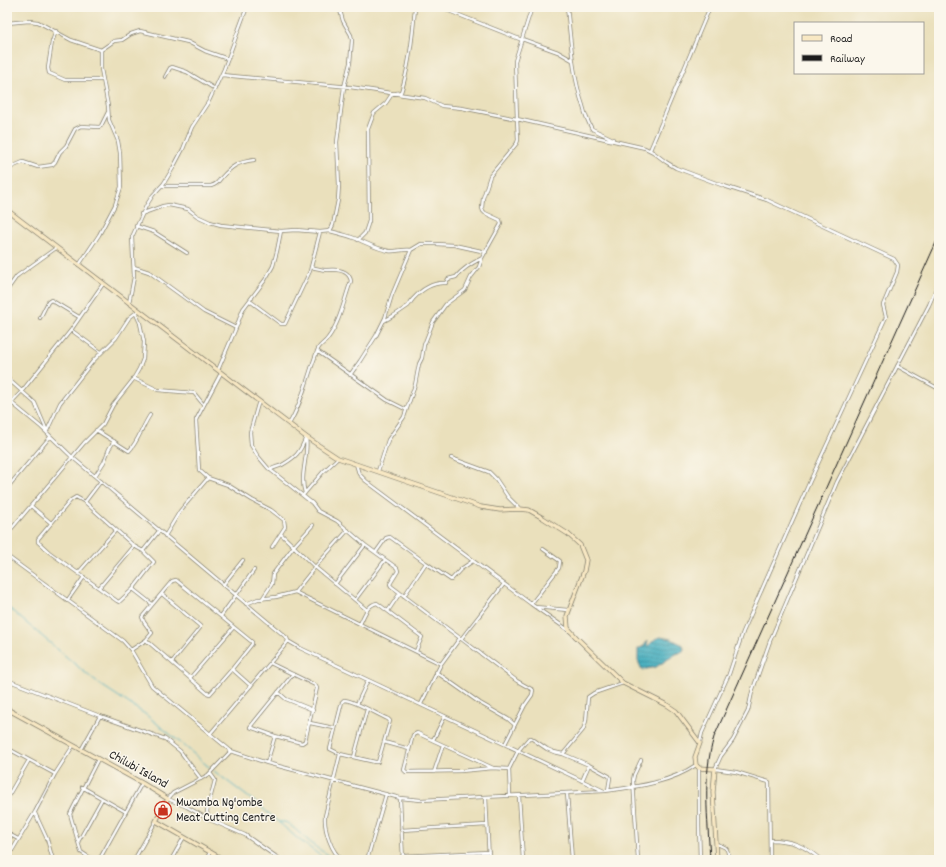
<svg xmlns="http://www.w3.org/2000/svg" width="946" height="867" viewBox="0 0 946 867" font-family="Dekko,sans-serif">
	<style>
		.water { fill: url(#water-rules); stroke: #2c636c }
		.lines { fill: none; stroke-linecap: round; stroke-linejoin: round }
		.stream { stroke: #3daabc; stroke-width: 1 }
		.street-casing { stroke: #837e6c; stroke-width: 4 }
		.secondary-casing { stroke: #837e6c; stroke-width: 5 }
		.street { stroke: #fff; stroke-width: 2.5 }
		.secondary { stroke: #f8e8c3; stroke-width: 3.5 }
		.rail { stroke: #1c1c1c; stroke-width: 1 }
		.labels { text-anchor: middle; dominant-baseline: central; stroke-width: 3; stroke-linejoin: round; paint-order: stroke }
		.street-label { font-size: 13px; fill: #1c1c1c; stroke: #fbf7ec }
		.poi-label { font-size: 13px; fill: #1c1c1c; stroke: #fbf7ec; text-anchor: start }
	</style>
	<defs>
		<pattern id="water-rules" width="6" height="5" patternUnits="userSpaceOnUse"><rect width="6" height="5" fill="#3daabc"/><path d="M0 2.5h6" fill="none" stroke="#328a98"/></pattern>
	</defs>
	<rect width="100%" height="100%" fill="#fbf7ec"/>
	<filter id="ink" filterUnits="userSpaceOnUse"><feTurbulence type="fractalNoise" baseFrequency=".025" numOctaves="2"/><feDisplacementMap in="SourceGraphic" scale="8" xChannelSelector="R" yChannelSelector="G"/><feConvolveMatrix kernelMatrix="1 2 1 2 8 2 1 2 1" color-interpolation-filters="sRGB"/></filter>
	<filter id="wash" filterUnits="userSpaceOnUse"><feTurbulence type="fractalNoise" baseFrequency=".012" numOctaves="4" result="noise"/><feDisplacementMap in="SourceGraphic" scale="16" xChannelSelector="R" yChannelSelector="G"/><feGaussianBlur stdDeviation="0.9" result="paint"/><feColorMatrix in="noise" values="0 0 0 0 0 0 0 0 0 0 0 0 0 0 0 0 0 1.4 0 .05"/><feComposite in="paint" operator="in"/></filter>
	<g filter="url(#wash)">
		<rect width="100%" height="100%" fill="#eae0bc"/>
		<path class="water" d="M 660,637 L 671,639 L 683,645 L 684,649 L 682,652 L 676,654 L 656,667 L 642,670 L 638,661 L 638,649 L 644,646 L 648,640 L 647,645 L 648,646 L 655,639 Z"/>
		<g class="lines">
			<path class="stream" d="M 7,608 L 10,609 L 95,681 L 145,714 L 187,748 L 211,769
				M 214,771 L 260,806 L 297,838 L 326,860
				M 279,822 L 285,822 L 289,824 L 317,848 L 336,860"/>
		</g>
	</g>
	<g filter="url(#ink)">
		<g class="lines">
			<g class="street-casing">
				<path id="street" d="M 446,7 L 449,11 L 522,40
					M 532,7 L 515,61 L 517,119 L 645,148 L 653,152 L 666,162 L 676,168 L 724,186 L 767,200 L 894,259 L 898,265 L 897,272 L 883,305 L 886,317 L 810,481 L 743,632 L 729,674 L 702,733 L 700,742
					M 567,7 C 571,41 572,73 583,106 C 585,114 588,122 592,129 L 613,139
					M 7,23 L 29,21 L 38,22 L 71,40 L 101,50
					M 56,31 L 52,42 L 48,68 L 49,73 L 65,80 L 102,80
					M 522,39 L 558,52 L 572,60
					M 101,50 L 114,41 L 122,40 L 131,34 L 140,31 L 188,42 L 205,51 L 228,59
					M 222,75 L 350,87 L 425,98 L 442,106 L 462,108 L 517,119 L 518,140 L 517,143 L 490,176 L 483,198 L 482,208 L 483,211 L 485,213 L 500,220 L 501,224 L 482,258 L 479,267 L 471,277 L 465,290 L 446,304 L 433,322 L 424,345 L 422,358 L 419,364 L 415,385 L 404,417 L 388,440 L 378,471
					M 165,77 L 170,68 L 172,67 L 187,72 L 215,89
					M 650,150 L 710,7
					M 7,169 L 23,162 L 38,167 L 52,165 L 55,162 L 60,152 L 66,146 L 75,129 L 81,126 L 99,127 L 101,126 L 108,112
					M 162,186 L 211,186 C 217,184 218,182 221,178 C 232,166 238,162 254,160
					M 141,214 L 163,206 L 169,205 L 188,209 L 197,216 L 210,222 L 221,225 L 281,231 L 296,230 L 320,232 L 330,231 L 333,225 L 338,200 L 339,185 L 337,142 L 344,87 L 350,63 L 352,40 L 351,35 L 343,21 L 339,7
					M 136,226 L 154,232 L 187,253
					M 330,231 C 337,233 346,235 354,238 C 365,242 376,249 389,251 C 395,252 403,249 411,250
					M 358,240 L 365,233 L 369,221 L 368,129 L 374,113 L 386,103 L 392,94 L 401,92 C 410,65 413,35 415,7
					M 79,265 L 99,235 L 115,205 L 121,187 L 120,153 L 118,141 L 109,120 L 108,106 L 101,69 L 101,50
					M 134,267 L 149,272 L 204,312 L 236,328
					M 7,290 L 17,276 L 56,248
					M 250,301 L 281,324 L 285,324 L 310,271 L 320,232
					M 129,303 L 134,277 L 132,237 L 146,206 L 153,195 L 164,183 L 173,168 L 183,149 L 192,127 L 209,101 L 224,69 L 247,7
					M 40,318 L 48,302 L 51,300 L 79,317
					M 384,321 C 392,317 400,312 408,306 C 410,304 411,301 413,299 C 421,290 433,282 446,283 L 448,279 L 456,277 C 463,268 472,263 482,258
					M 71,330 L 101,352
					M 317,351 L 387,400 L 405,409
					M 897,366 L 939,389
					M 218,370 L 236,328 L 243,309 L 265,280 L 273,266 L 277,251 L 281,231
					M 221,373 L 196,420 L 199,470 L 208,478 L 228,485 L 252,500 L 271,510 L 284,520 L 285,527 L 272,547
					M 350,375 L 360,361 L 376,336 L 385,318 L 392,295 L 411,250 L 421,244 L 436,244 L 454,245 L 486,252
					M 7,378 L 35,403 L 47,431
					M 133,378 L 158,390 L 194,393 L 203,404
					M 7,399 L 41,427 L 72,457 L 287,638 L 288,641 L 286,644 L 210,734
					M 260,402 L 258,404 L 250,432 L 251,445 L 257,455 L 268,468 L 312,503 L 318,511 L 337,521 L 365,545
					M 7,407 L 22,391 L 71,330 L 103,284
					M 289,424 C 303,401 308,374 318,349 C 320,344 325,343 328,338 C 340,322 344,300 351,281 C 349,270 337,269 327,270 C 322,270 316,268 311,267
					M 96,430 L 129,451 C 138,442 142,427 150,415
					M 47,431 L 60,403 L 93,361 L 116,338 L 129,318 L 138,311
					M 451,458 L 489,472 L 496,479 L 508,497 L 520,509
					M 356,464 L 359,474 L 366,481 L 531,604 L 559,568 L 560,561 L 543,549
					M 270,470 C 274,467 278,467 282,465 C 296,457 300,453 306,437 C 309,456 299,475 305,493
					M 95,476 L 104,462 L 109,449 L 114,441
					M 7,488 L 50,437
					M 304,494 L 323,472 L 338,458
					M 85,502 L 101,481
					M 31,506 L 51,523
					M 7,534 L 84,443 L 103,424 L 113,405 L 132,381 L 139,369 L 143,359 L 144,342 L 140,323 L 136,314
					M 281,534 L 315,567 L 348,530
					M 165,536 L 180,511 L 208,478
					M 143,551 L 159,531
					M 376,552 L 386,538 L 390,537 L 426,563 L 404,596
					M 7,556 L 123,641 L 131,650 L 152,686 L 231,751 L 267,763 L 400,798 L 421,800 L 605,791 C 635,787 670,783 696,765
					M 426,563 L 451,580 L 461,569 L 473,561
					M 78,573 L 49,552 L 38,542 L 38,539 L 71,500 L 76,497 L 85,502 L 134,546 L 143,551 L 154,562 L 133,589 L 119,602 L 117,601 L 78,573 L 116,530
					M 335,584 L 365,545 L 397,568 L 398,571 L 390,584 L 391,586 L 460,638 L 441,664 L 421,704
					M 223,585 L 243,560
					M 99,588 L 134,546
					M 133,589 L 152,604
					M 162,594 L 200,626 L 200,628 L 172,662
					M 262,599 L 272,584 L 273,574 L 294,546 L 313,525
					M 355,600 L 385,560
					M 67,601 L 84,577
					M 246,604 L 258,599 L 276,597 L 295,592
					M 531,604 L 571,632
					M 535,607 L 568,610
					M 367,610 L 315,567 L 295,592 L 441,664
					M 388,611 L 400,593
					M 221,616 L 254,570
					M 360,624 C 364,616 367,605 377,603 L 422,637 L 416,651
					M 460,638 L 517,681 L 533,690 L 532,695 L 525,705 L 505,744
					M 461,639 L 504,584
					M 288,641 L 300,648 L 604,791
					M 131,650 L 146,640 L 152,633 L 144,622 L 142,617 L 172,581 L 176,580 L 252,642 L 252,644 L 232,669 L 210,694 L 207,693 L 146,640
					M 270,663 L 315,685 L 317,688 L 305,741 L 302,743 L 275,736 L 250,727 L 293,674
					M 232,669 L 251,686
					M 436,672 L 480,703 L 508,719 L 515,725
					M 190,678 L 233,628
					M 7,680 L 100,716 L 165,739 L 180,751 L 201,779
					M 278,692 L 286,699 L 313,710
					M 344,700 C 354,700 378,715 388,719 L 390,721 L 378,762 L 375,762 L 340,754 L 330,749 L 342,702 Z
					M 7,704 L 9,709
					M 357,704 L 368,680
					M 310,723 L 334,728
					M 433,740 L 445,716
					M 384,742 L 409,749
					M 7,748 L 55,774
					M 81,750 L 100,716
					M 231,751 L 208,775 L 173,793 L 168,799 L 187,807 L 208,819 L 245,835 L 281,860
					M 340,754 L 325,816 C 324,829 331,853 343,860
					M 563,754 L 583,730 L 586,721 L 588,697 L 594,693 L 623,683
					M 354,757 L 367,709
					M 267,763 L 275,736
					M 493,768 L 417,733 L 413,735 L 404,770 L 406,772 L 461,771 L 493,768 L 509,769
					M 699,768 L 699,826 L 700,860
					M 434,772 L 443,745
					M 582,781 L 589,765
					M 82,787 L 126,812
					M 567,793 L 572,860
					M 510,796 L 509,769 L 518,751 L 529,738 L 531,738 L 547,749 L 554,752 L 563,754 L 589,765 L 609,776 L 610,778 L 608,790
					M 519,796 L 523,860
					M 486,797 L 489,860
					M 7,798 L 29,760
					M 400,798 L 403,860
					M 35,813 L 47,839 L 53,860
					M 208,819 L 207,811 L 215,780 L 210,773
					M 401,830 L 487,825
					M 7,833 L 18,839
					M 770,840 C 792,840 805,846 821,860
					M 78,842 L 102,799
					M 716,844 C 727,847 728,848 729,860
					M 402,856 L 489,852
					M 7,859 L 35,812 L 55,774 L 73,746
					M 93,860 L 81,852 L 70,814 L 98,759
					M 99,860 L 142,783
					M 134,860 L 156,821
					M 171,860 L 184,837
					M 206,860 L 210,852
					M 367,860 L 386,794
					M 638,860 L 633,780 L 634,775 L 641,760
					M 770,860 L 769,782 L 736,772 L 715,769 L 721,756 L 733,740 L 748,711 L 752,692 L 770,641 L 837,482 L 929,305 L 939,282"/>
			</g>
			<g class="secondary-casing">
				<path id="secondary" d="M 7,210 L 306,437 L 338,458 L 481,507 L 500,510 L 520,509 L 529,510 L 543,518 L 568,534 L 580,545 L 586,560 L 584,571 L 567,616 L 568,628 L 576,637 L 623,683 L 667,705 L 676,711 L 700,743 L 695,757 L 696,765 L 699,768 L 715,769 L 713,792 L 717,860
					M 7,709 L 142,783 L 168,799 L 156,821 L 224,860"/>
			</g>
			<use href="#street" class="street"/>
			<use href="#secondary" class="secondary"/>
			<path class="rail" d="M 710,860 C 708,819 702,777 714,737 L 939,236"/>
		</g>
	</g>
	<defs>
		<g id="shop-ring" transform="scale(0.9)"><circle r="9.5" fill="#fbf7ec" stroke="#c8321e" stroke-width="1.5"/><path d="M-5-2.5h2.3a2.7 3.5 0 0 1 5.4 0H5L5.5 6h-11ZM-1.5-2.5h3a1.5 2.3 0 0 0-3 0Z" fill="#c8321e"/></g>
	</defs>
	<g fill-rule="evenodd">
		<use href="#shop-ring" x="163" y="810"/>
	</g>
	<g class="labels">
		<g class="street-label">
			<text transform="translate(138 770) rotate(29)">Chilubi Island</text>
		</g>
		<g class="poi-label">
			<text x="176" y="803">Mwamba Ng'ombe<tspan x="176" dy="15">Meat Cutting Centre</tspan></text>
		</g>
	</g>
	<rect width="946" height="867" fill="none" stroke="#fbf7ec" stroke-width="24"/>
	<rect x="794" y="22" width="130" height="52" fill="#fbf7ec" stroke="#a29f99"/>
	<rect x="802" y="35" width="20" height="6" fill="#f8e8c3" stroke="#a29f99"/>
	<text x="830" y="42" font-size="12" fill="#1c1c1c">Road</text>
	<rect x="802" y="55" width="20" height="6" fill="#1c1c1c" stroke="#a29f99"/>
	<text x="830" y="62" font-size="12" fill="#1c1c1c">Railway</text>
</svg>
